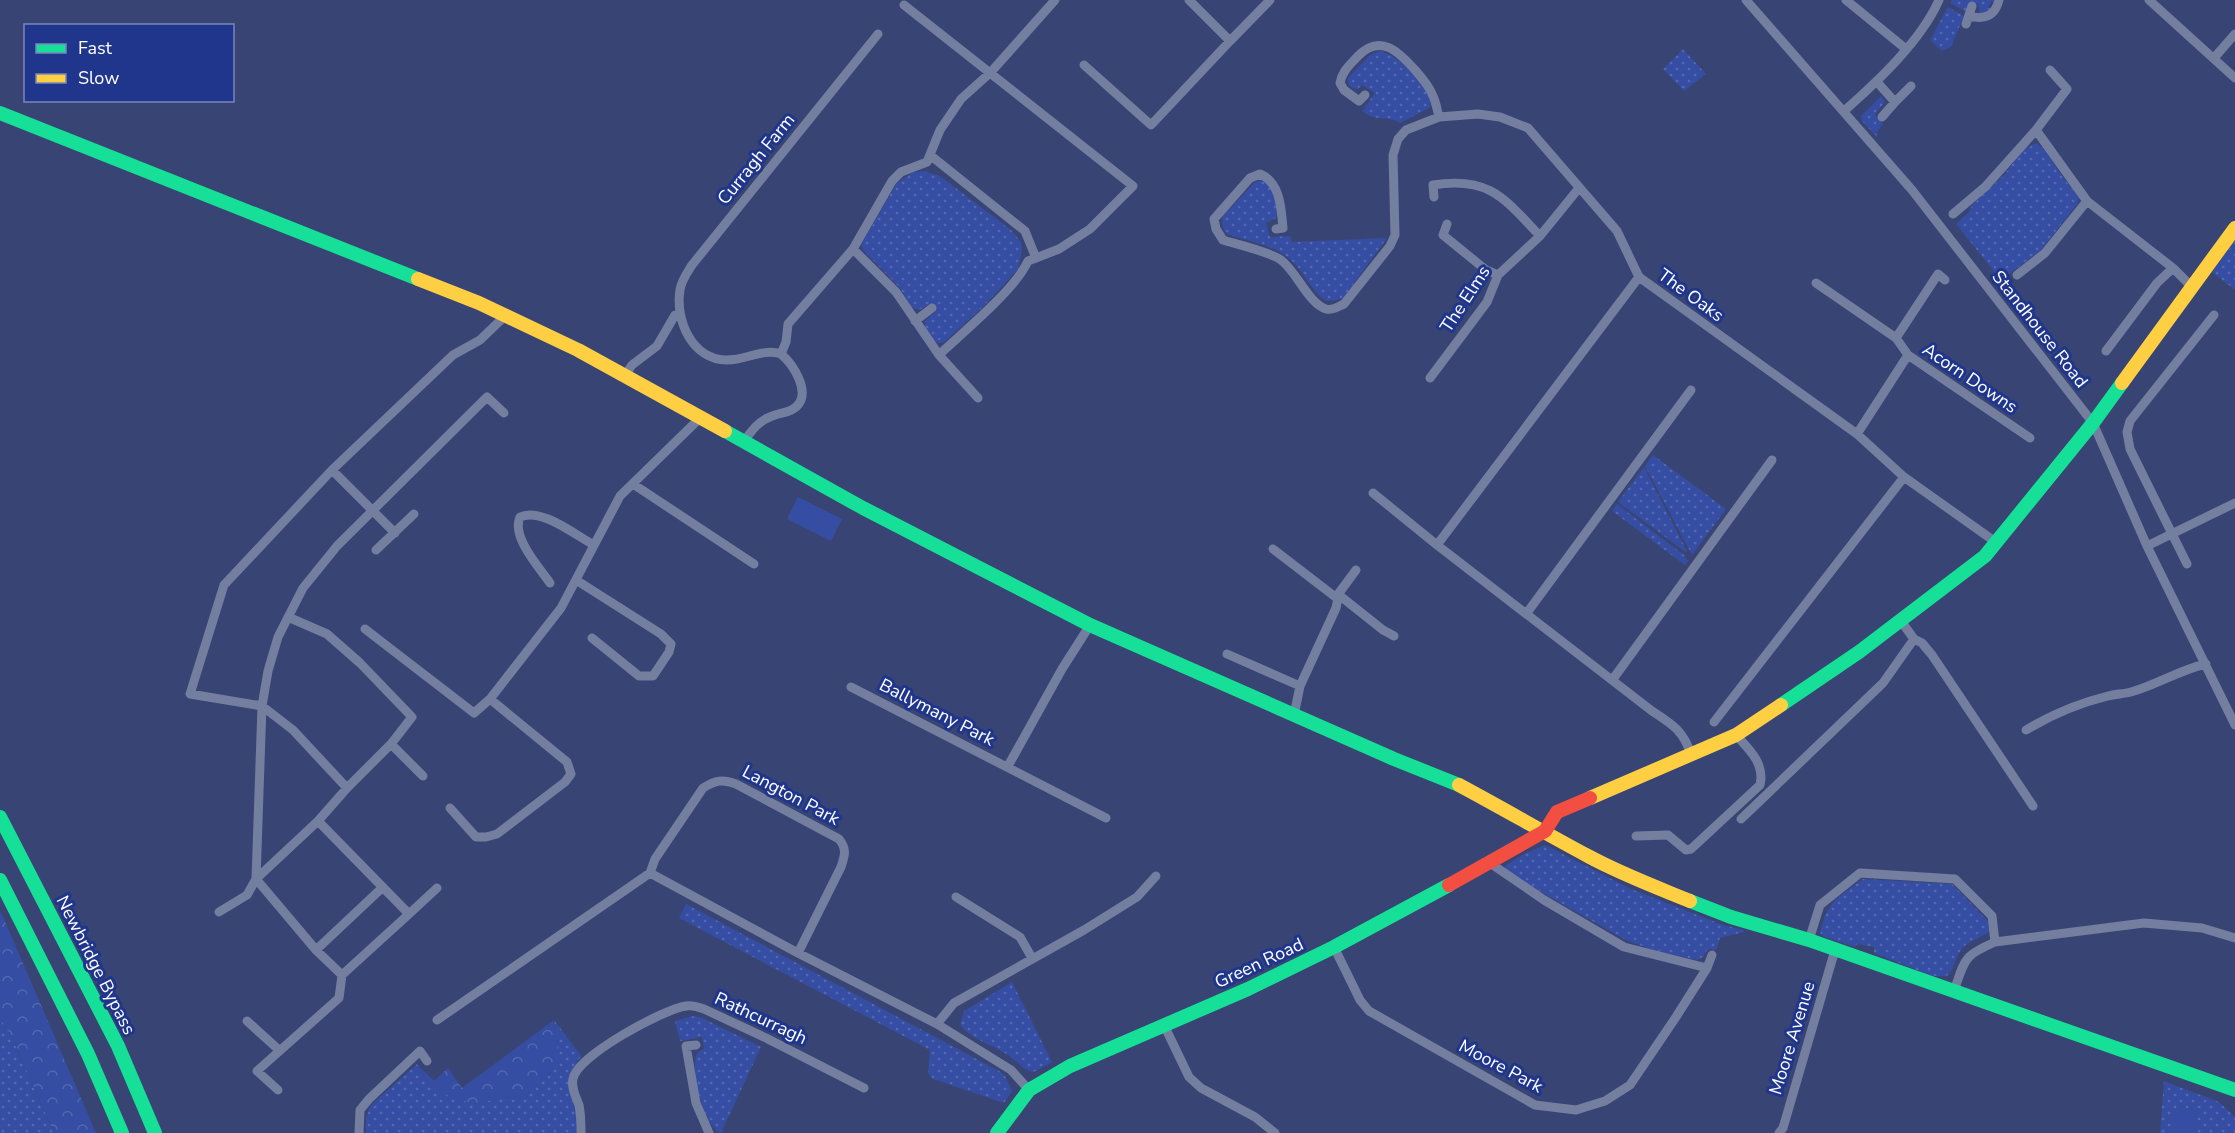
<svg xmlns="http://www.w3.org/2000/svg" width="2235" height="1133" viewBox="0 0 2235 1133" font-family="'Nunito Sans',sans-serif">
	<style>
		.grass { fill: url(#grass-dots) }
		.forest { fill: url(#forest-crowns) }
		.park { fill: #354da2 }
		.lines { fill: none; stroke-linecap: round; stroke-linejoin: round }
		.street { stroke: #747e9f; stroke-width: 9 }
		.fast { stroke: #16e098; stroke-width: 14 }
		.slow { stroke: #ffcf43; stroke-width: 14 }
		.jam { stroke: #f24e42; stroke-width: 14 }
		.labels { text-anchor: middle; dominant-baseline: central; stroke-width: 6; stroke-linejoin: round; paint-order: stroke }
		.street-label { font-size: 18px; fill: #fff; stroke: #20368c }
	</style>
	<defs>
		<pattern id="grass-dots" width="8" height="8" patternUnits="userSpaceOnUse" patternTransform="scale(1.5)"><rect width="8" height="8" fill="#354da2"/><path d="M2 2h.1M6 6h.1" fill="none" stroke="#5368b0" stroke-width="1.8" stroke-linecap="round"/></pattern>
		<pattern id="forest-crowns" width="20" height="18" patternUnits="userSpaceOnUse" patternTransform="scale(1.5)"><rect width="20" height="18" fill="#354da2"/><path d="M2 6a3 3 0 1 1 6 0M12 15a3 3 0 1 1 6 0" fill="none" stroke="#5368b0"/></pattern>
	</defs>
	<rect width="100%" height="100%" fill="#384574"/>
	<path class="grass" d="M 1952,0 L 1996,0 L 1994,3 L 1992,1 L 1988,7 L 1990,9 L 1988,12 L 1980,14 L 1978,4 L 1970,2 L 1966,12 L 1950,3 Z
		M 1948,7 L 1964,16 L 1951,47 L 1942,51 L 1930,40 Z
		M 1683,49 L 1706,74 L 1684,91 L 1663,69 Z
		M 1379,51 C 1394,52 1420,78 1427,92 C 1429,97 1430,102 1431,107 L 1400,123 C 1388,115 1378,123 1362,111 L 1375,93 L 1362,85 L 1358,89 L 1352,88 L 1348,83 L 1348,78 L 1370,55 Z
		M 1881,96 L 1885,102 L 1875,114 L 1883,124 L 1878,130 L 1877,137 L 1862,121 L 1861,116 Z
		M 2036,143 C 2047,149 2051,160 2058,170 C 2064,180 2073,188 2079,198 L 2078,203 L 2041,250 L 2001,280 L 1956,224 L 1970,211 L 1972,205 L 2004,175 L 2024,149 Z
		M 924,171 L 940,176 L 1011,230 L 1021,242 L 1022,248 L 1019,268 L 984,306 L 943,343 L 937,343 L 925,328 L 925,321 L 935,312 L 930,304 L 919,310 L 911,307 L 900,288 L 864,251 L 861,245 L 896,184 L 912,173 Z
		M 1259,180 L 1265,181 C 1274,192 1281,204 1276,218 L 1266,223 L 1270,237 L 1290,236 L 1292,242 L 1387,238 L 1344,297 L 1337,300 L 1326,301 C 1311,291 1306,275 1293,262 C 1276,245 1249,242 1227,234 L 1223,228 L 1222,217 L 1254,183 Z
		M 2235,241 L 2235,290 L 2212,272 Z
		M 1653,455 L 1726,509 L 1692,555 L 1645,466 Z
		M 1644,467 L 1687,551 L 1687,553 L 1618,502 Z
		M 1617,504 L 1684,555 L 1688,561 L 1685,565 L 1612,511 Z
		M 1545,845 L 1631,889 L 1723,925 L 1744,930 L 1744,932 L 1720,938 L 1716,950 L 1708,949 L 1703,957 L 1697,960 L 1653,950 L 1626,940 L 1511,875 L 1506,870 L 1505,866 L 1524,854 Z
		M 1863,879 L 1952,884 L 1987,920 L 1990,931 C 1981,938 1969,940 1961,950 C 1955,958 1955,968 1947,976 L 1932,976 L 1874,953 L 1874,947 L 1857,944 L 1855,947 L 1822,936 L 1820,932 C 1829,899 1836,899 1863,879 Z
		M 686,904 L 999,1071 L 1005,1076 L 1012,1091 L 1004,1103 L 933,1079 L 928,1073 L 930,1050 L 679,918 Z
		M 1012,982 L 1052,1062 L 1034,1072 C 1025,1071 1020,1064 1013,1059 C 1000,1047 968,1039 960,1024 L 964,1011 Z
		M 692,1016 L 700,1017 L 761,1047 L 721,1133 C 704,1128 688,1065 698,1052 L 704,1049 L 702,1037 L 680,1041 L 675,1021 Z
		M 0,1017 L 13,1040 L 54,1133 L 0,1133 Z
		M 554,1020 L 582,1057 L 576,1061 L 579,1064 C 561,1083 572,1092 576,1113 C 577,1120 576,1127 576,1133 L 366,1133 L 366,1118 L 370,1106 L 417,1064 L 428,1083 L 477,1104 L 502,1097 L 519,1098 L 531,1092 L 541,1079 L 550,1074 L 559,1050 Z
		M 2164,1081 L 2219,1102 L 2235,1117 L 2235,1133 L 2160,1133 Z"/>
	<path class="forest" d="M 0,911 L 4,919 L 96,1133 L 54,1133 L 13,1040 L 0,1017 Z
		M 554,1020 L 559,1050 L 556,1066 L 531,1092 L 519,1098 L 502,1097 L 477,1104 L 452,1098 L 428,1083 L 417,1064 L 434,1081 L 448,1068 L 462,1088 Z"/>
	<path class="park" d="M 798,497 L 842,519 L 831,541 L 787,519 Z
		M 2177,1107 C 2198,1109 2198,1112 2198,1133 L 2172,1133 L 2172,1115 Z"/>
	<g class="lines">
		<path class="street" d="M 1189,0 L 1230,41 L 1270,0
			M 1746,0 L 1912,190 L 2093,423 L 2147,546 L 2235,725
			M 1846,0 L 1906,49
			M 2149,0 L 2235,78
			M 904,5 L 1133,186 L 1090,229 L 1059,249 L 1036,258 L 1025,231 L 930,155
			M 1969,16 C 1985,20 1995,16 1999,0
			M 1966,24 L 1972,6
			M 2214,58 L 2235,34
			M 1084,65 L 1151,125 L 1230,41
			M 1877,82 L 1895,102 L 1911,86
			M 1365,95 L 1359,101 L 1344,90 L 1340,83 C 1342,71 1350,65 1358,56 C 1381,33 1399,52 1416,71 C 1422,78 1429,86 1432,94 C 1436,101 1437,110 1439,117
			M 1844,111 C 1877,82 1921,41 1939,0
			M 1882,117 L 1895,102
			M 2036,130 L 2067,89 L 2050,70
			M 1434,197 L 1433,185 C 1489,176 1504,198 1540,236
			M 1953,214 L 1985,187 L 2036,130 L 2087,201 L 2173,268 L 2191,286
			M 1447,224 L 1443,235 L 1486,270 L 1498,275
			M 1276,229 L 1283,228 C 1281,209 1281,183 1260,174 L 1250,178 L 1214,219 L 1216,229 L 1223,240 C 1239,245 1268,251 1281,260 C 1297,272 1308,303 1326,309 C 1333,311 1339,306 1344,304 L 1390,246 L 1395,235 L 1393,155 L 1398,139 L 1406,130 L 1439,117 L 1478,114 L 1500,117 L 1528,128 L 1617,231 L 1639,277
			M 853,249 L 896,292 L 939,355 C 963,332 1015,290 1028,261 L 1036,258
			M 2017,275 L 2045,253 L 2087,201
			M 1816,283 L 1896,338 L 1908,355
			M 915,321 L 932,308
			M 1896,338 L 1938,274 L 1945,280
			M 2106,351 L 2157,283 L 2173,268
			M 781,354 C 762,348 747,360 727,360 C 692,360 675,320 680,290 C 681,281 687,273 692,265 L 878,34
			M 939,355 L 978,398
			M 625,375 L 632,365 L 657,346 L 675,315 L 679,314
			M 1430,378 L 1487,302 L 1498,275 L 1540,236 L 1579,188
			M 1857,434 L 1908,355 L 2030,438
			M 744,442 C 750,432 759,421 770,417 C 778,413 790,413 796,407 C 812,393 793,364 781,354 L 786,342 L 788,324 L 853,249 L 892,181 L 901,172 L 927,162 L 940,130 L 961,99 L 991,72 L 1055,0
			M 633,484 L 754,564
			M 1373,493 L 1437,545 L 1652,711 C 1672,724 1684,731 1691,755
			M 395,533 L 332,470 L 453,355 L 480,340 L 505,316
			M 1437,545 L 1639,277 L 1857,434 L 1904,477 L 1997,543
			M 2147,546 L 2235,503
			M 1273,549 L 1338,599
			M 376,550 L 414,514
			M 2187,564 L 2130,449 L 2127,432 L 2130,421 L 2214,315
			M 576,580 L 661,634 L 671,644 L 669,652 L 653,676 L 639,676 L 592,638
			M 550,583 C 539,567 511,537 520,517 C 541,507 575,535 594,545
			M 1339,595 L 1383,630 L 1394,636
			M 1526,614 L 1691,390
			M 288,617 L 327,634 L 360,663 L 412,717 L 391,744 L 347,788 L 293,730 L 262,706 L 190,694 L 224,585 L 332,470
			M 1901,621 L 1914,639 L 1922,643 L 1932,655 L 2033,806
			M 365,629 L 474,713 L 490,699 L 561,608 L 620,496 L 700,418
			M 1227,654 L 1300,686
			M 1613,679 L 1772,460
			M 851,687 L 1106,818
			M 1294,715 L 1300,686 L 1336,608 L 1339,593 L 1356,570
			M 1714,722 L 1904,477
			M 2026,730 C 2051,715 2079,703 2108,696 C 2115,694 2123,694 2131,692 C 2157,685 2179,670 2206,664
			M 391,744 L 423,776
			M 1008,766 L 1062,669 L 1090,625
			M 347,788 L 318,821 L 409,914 L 437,888
			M 450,808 L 476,837 L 486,837 L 497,834 L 565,782 L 571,774 L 567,762 L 490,699
			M 1741,819 L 1883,683 L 1914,639
			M 1636,836 L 1668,835 L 1686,850 L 1691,849 L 1760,785 C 1765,764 1750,750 1736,735
			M 1490,863 L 1544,900 L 1624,947 L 1707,968
			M 650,873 L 655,859 L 703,788 C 716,780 722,779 736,784 L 839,839 C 847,849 845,855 841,867 L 798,953
			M 956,897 L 1020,937 L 1032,958
			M 219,912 L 247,895 L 256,879 L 262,706 L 268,671 L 278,637 L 303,588 L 337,546 L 487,397 L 504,413
			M 1809,940 L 1820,905 L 1860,873 L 1955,879 L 1992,916 L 1995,942
			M 1334,947 L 1360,1000 L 1369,1011 L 1535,1105 L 1576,1110 L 1605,1101 L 1630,1085 L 1676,1017 L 1707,968 L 1712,955
			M 316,950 L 383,887
			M 342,975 L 409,914
			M 1954,991 C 1965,959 1963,956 1995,942 L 2144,923 L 2202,928 L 2235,938
			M 437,1020 L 650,873 L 798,953 L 937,1024 L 1011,1070 L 1029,1090
			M 247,1021 L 279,1050
			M 937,1024 L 954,1003 L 1084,930 L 1137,897 L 1156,876
			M 1164,1025 L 1189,1077 L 1201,1088 L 1255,1117 L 1275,1133
			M 696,1045 L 686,1046 L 696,1103 L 709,1133
			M 278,1090 L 257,1071 L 339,998 L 342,975 L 316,950 L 256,879 L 318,821
			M 359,1133 L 360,1110 L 369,1099 L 420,1051 L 427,1061
			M 581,1133 C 581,1124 581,1115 579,1105 C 576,1097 571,1088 573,1079 C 576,1056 664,1009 686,1006 C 693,1005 698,1007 704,1009 L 766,1038 L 864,1088
			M 1779,1133 L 1783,1128 L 1835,950"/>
		<path class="fast" d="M 0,113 L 418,279
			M 725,431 L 863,508 L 1090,625 L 1394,759 L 1459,785
			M 1781,705 L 1859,652 L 1985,556 L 2093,423 L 2122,383
			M 0,817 L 118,1046 L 155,1133
			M 0,880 L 88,1054 L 122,1133
			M 1690,901 L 1731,917 L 1809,940 L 2235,1090
			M 997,1133 L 1029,1090 L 1070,1066 L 1248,989 L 1334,947 L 1449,885"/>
		<path class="slow" d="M 418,279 L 479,303 L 578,350 L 725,431
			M 2122,383 L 2235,228
			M 1459,785 C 1502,808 1545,833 1588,856 C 1621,874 1656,887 1690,901
			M 1590,798 L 1736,735 L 1781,705"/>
		<path class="jam" d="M 1449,885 L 1545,831 L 1557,812 L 1590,798"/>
	</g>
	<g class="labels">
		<g class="street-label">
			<text transform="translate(756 159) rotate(-51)">Curragh Farm</text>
			<text transform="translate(1691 295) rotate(36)">The Oaks</text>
			<text transform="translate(1465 299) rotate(-57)">The Elms</text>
			<text transform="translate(2040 329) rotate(52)">Standhouse Road</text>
			<text transform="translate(1970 378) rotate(34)">Acorn Downs</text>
			<text transform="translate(937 712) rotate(27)">Ballymany Park</text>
			<text transform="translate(791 795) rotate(28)">Langton Park</text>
			<text transform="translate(1259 963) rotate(-25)">Green Road</text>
			<text transform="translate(96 965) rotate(63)">Newbridge Bypass</text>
			<text transform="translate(761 1018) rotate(25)">Rathcurragh</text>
			<text transform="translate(1792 1038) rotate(-73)">Moore Avenue</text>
			<text transform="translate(1501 1066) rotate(28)">Moore Park</text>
		</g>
	</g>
	<rect x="24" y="24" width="210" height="78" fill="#20368c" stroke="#7986ba" stroke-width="1.5"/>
	<rect x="36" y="44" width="30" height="9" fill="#16e098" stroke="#7986ba" stroke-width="1.5"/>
	<text x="78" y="54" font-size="18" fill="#ffffff">Fast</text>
	<rect x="36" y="74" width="30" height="9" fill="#ffcf43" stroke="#7986ba" stroke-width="1.5"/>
	<text x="78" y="84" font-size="18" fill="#ffffff">Slow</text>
</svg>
